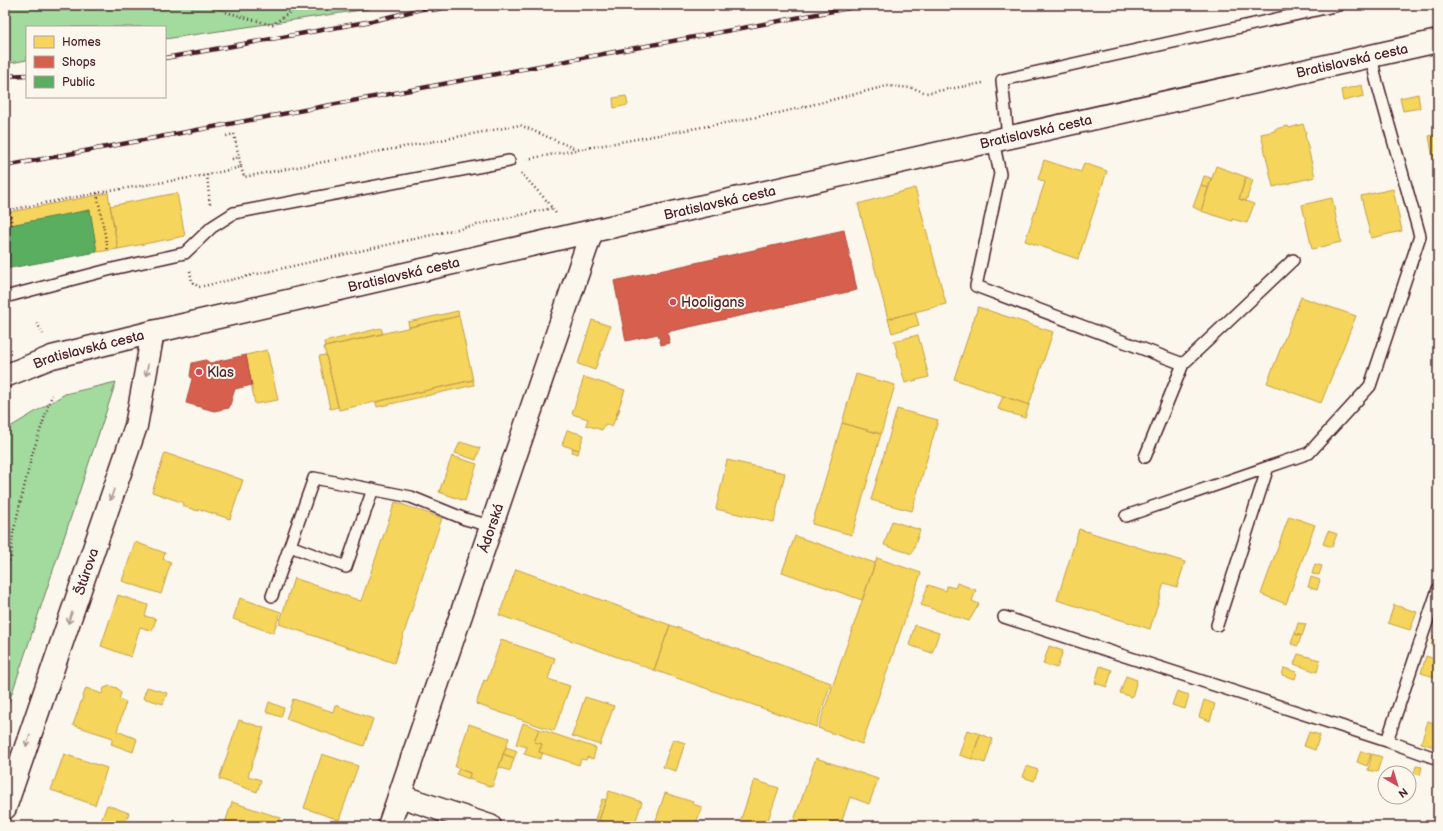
<svg xmlns="http://www.w3.org/2000/svg" width="1443" height="831" viewBox="0 0 1443 831" font-family="'Balsamiq Sans',sans-serif">
	<style>
		.green { fill: #a3da9e; stroke: #767c64 }
		.homes { fill: #f6d55c; stroke: #c29e4d }
		.shops { fill: #d6604d; stroke: #ac4c43 }
		.public { fill: #5aae61; stroke: #558351 }
		.lines { fill: none; stroke-linecap: round; stroke-linejoin: round }
		.lane-casing { stroke: #4a1f2b; stroke-width: 14 }
		.street-casing { stroke: #4a1f2b; stroke-width: 25 }
		.secondary-casing { stroke: #4a1f2b; stroke-width: 25 }
		.path { stroke: #4a1f2b; stroke-width: 2.5; stroke-dasharray: 1 3; stroke-linecap: butt }
		.lane { stroke: #fbf7ec; stroke-width: 11 }
		.street { stroke: #fbf7ec; stroke-width: 22 }
		.secondary { stroke: #fbf7ec; stroke-width: 22 }
		.rail-casing { stroke: #4a1f2b; stroke-width: 4.5 }
		.rail { stroke: #fbf7ec; stroke-width: 3; stroke-dasharray: 9; stroke-linecap: butt }
		.oneway { stroke: #ab9695 }
		.poi-dot { fill: #d1495b; stroke: #fbf7ec; stroke-width: 1.5 }
		.labels { text-anchor: middle; dominant-baseline: central; stroke-width: 4; stroke-linejoin: round; paint-order: stroke }
		.street-label { font-size: 14px; fill: #4a1f2b; stroke: #fbf7ec }
		.poi-label { font-size: 14px; fill: #4a1f2b; stroke: #fbf7ec; text-anchor: start }
	</style>
	<rect width="100%" height="100%" fill="#fbf7ec"/>
	<filter id="ink" filterUnits="userSpaceOnUse"><feTurbulence type="fractalNoise" baseFrequency=".025" numOctaves="2"/><feDisplacementMap in="SourceGraphic" scale="8" xChannelSelector="R" yChannelSelector="G"/><feConvolveMatrix kernelMatrix="1 2 1 2 8 2 1 2 1" color-interpolation-filters="sRGB"/></filter>
	<g filter="url(#ink)">
		<path class="green" d="M 5,5 L 380,5 L 368,9 L 165,39 L 165,27 L 27,27 L 27,60 L 5,64 Z
			M 116,382 L 5,714 L 5,430 L 65,394 Z"/>
		<path class="homes" d="M 1362,85 L 1364,96 L 1343,101 L 1341,90 Z
			M 1418,94 L 1420,108 L 1403,111 L 1400,98 Z
			M 626,96 L 628,105 L 614,108 L 613,98 Z
			M 1303,124 L 1306,132 L 1305,135 L 1315,177 L 1273,187 L 1261,134 L 1275,131 L 1275,129 L 1288,126 L 1289,128 Z
			M 1438,134 L 1438,175 L 1436,175 L 1429,136 Z
			M 1044,160 L 1081,172 L 1084,163 L 1107,171 L 1078,259 L 1025,241 L 1045,182 L 1038,179 Z
			M 1216,166 L 1246,177 L 1239,199 L 1254,204 L 1247,223 L 1232,219 L 1232,221 L 1201,211 Z
			M 1204,176 L 1211,178 L 1208,188 L 1201,185 Z
			M 1246,177 L 1253,180 L 1246,201 L 1239,199 Z
			M 1201,185 L 1208,188 L 1201,211 L 1193,207 Z
			M 915,188 L 946,304 L 888,319 L 858,204 Z
			M 1393,189 L 1402,231 L 1371,238 L 1361,196 Z
			M 108,193 L 118,249 L 97,252 L 90,210 L 5,226 L 5,213 Z
			M 177,193 L 185,236 L 118,249 L 110,206 Z
			M 1332,198 L 1341,242 L 1312,249 L 1302,205 Z
			M 1301,297 L 1356,316 L 1321,403 L 1267,383 Z
			M 978,307 L 1053,332 L 1029,405 L 954,379 Z
			M 458,311 L 459,316 L 409,327 L 408,322 Z
			M 915,312 L 919,325 L 892,333 L 888,319 Z
			M 459,316 L 473,380 L 339,410 L 324,347 Z
			M 592,320 L 610,326 L 595,370 L 578,364 Z
			M 381,328 L 383,334 L 325,347 L 324,342 Z
			M 918,335 L 929,377 L 905,383 L 894,341 Z
			M 267,350 L 278,400 L 255,404 L 246,355 Z
			M 326,355 L 338,407 L 330,409 L 319,356 Z
			M 856,374 L 895,385 L 881,434 L 842,423 Z
			M 584,377 L 625,390 L 612,427 L 605,424 L 602,430 L 586,425 L 588,419 L 572,414 Z
			M 473,380 L 474,385 L 377,407 L 376,402 Z
			M 1003,396 L 1029,405 L 1025,418 L 998,409 Z
			M 619,408 L 620,409 L 616,419 L 615,419 Z
			M 897,409 L 938,420 L 912,511 L 871,500 Z
			M 842,423 L 881,434 L 852,535 L 812,524 Z
			M 567,430 L 584,435 L 579,450 L 562,445 Z
			M 460,442 L 480,448 L 476,460 L 455,453 Z
			M 573,448 L 579,450 L 578,454 L 572,452 Z
			M 165,453 L 243,480 L 230,519 L 199,509 L 198,511 L 183,506 L 184,503 L 152,492 Z
			M 452,456 L 477,464 L 465,501 L 439,492 Z
			M 727,460 L 785,473 L 774,522 L 716,509 Z
			M 395,502 L 442,518 L 394,663 L 279,624 L 294,578 L 361,601 Z
			M 1289,516 L 1315,525 L 1286,604 L 1261,594 Z
			M 892,521 L 920,530 L 912,554 L 884,545 Z
			M 1079,529 L 1185,562 L 1177,587 L 1164,583 L 1150,629 L 1057,600 Z
			M 1328,531 L 1337,534 L 1332,547 L 1323,544 Z
			M 795,536 L 875,563 L 862,600 L 782,572 Z
			M 135,542 L 165,553 L 163,559 L 171,562 L 161,594 L 122,581 Z
			M 877,558 L 921,573 L 862,744 L 818,728 Z
			M 1315,564 L 1322,566 L 1319,575 L 1312,574 Z
			M 516,569 L 670,625 L 654,670 L 499,615 Z
			M 1311,577 L 1320,580 L 1317,590 L 1308,587 Z
			M 957,583 L 976,590 L 972,601 L 979,604 L 969,621 L 921,605 L 928,585 L 946,591 L 947,586 L 955,588 Z
			M 118,595 L 148,605 L 145,616 L 156,619 L 152,631 L 140,627 L 131,657 L 101,646 Z
			M 240,598 L 281,612 L 273,633 L 233,619 Z
			M 1394,605 L 1417,612 L 1410,630 L 1388,623 Z
			M 1298,623 L 1306,624 L 1302,636 L 1295,633 Z
			M 670,625 L 831,683 L 816,727 L 654,670 Z
			M 915,625 L 939,633 L 932,653 L 909,645 Z
			M 1294,634 L 1301,636 L 1298,646 L 1291,644 Z
			M 1434,635 L 1438,637 L 1438,647 L 1431,645 Z
			M 501,640 L 555,658 L 548,679 L 570,686 L 554,731 L 476,704 L 484,680 L 487,681 Z
			M 1049,646 L 1063,651 L 1057,668 L 1043,664 Z
			M 1298,654 L 1320,660 L 1317,672 L 1294,664 Z
			M 1426,656 L 1438,660 L 1438,678 L 1421,673 Z
			M 1100,666 L 1112,670 L 1107,687 L 1095,683 Z
			M 1284,668 L 1297,672 L 1295,679 L 1282,675 Z
			M 1126,676 L 1137,680 L 1132,697 L 1120,693 Z
			M 110,686 L 117,688 L 121,693 L 119,699 L 126,702 L 117,731 L 137,739 L 133,752 L 111,744 L 113,738 L 73,725 L 86,688 L 102,694 L 104,688 Z
			M 147,687 L 167,693 L 163,704 L 143,698 Z
			M 1177,691 L 1189,695 L 1185,709 L 1172,705 Z
			M 585,697 L 614,706 L 600,745 L 572,736 Z
			M 293,699 L 333,712 L 335,705 L 373,719 L 364,746 L 286,719 Z
			M 1204,700 L 1215,704 L 1210,721 L 1199,717 Z
			M 269,702 L 284,708 L 281,717 L 266,712 Z
			M 239,720 L 264,728 L 248,776 L 261,780 L 257,792 L 219,779 Z
			M 1428,721 L 1437,724 L 1438,722 L 1438,748 L 1421,743 Z
			M 523,723 L 539,729 L 534,742 L 542,744 L 539,752 L 543,753 L 540,759 L 524,754 L 527,747 L 516,744 Z
			M 469,724 L 509,738 L 492,787 L 469,779 L 470,773 L 455,767 Z
			M 539,729 L 596,748 L 593,759 L 587,757 L 586,760 L 581,759 L 579,765 L 539,752 L 542,744 L 534,742 Z
			M 967,730 L 980,734 L 972,759 L 959,755 Z
			M 1309,732 L 1320,735 L 1315,750 L 1304,746 Z
			M 980,734 L 993,739 L 985,763 L 972,759 Z
			M 673,739 L 685,743 L 676,771 L 663,767 Z
			M 506,747 L 517,751 L 514,758 L 503,754 Z
			M 1361,751 L 1371,754 L 1367,766 L 1357,762 Z
			M 64,754 L 107,768 L 95,805 L 51,790 Z
			M 322,754 L 358,766 L 339,820 L 304,808 Z
			M 503,754 L 514,758 L 510,771 L 499,767 Z
			M 1372,754 L 1382,757 L 1377,772 L 1368,770 Z
			M 816,758 L 878,779 L 869,804 L 850,797 L 840,826 L 792,826 Z
			M 1027,766 L 1038,770 L 1034,781 L 1023,777 Z
			M 1416,766 L 1422,767 L 1420,775 L 1414,773 Z
			M 459,769 L 470,773 L 469,779 L 456,774 Z
			M 754,780 L 779,788 L 766,826 L 752,826 L 740,822 Z
			M 609,791 L 642,802 L 634,826 L 617,826 L 599,820 Z
			M 665,793 L 693,802 L 692,804 L 702,807 L 695,826 L 654,826 Z
			M 602,799 L 606,800 L 599,820 L 595,819 Z
			M 232,802 L 281,818 L 279,826 L 224,826 Z
			M 107,805 L 129,813 L 124,826 L 107,826 L 100,824 Z"/>
		<path class="shops" d="M 844,230 L 857,290 L 667,332 L 670,343 L 661,345 L 658,334 L 626,341 L 614,281 Z
			M 246,355 L 252,385 L 235,389 L 229,408 L 214,411 L 186,403 L 192,379 L 190,376 L 192,363 L 206,360 L 210,363 Z"/>
		<path class="public" d="M 90,210 L 97,252 L 5,269 L 5,226 Z"/>
		<g class="lines">
			<g class="lane-casing">
				<path id="lane" d="M 1008,137 L 1002,80 L 1339,5
					M 993,140 L 1000,174 L 976,286 L 1183,364 L 1293,260
					M 5,297 L 112,269 L 185,253 L 212,227 L 234,213 L 509,161
					M 1145,457 L 1183,364
					M 1126,516 L 1309,453 L 1370,386 L 1420,236 L 1376,79 L 1371,56
					M 290,546 L 346,567 L 373,489
					M 272,596 L 314,478 L 411,497 L 465,519 L 491,526
					M 1004,617 L 1387,741 L 1438,759
					M 1217,625 L 1268,467
					M 1387,741 L 1438,589"/>
			</g>
			<g class="street-casing">
				<g id="street">
					<path d="M 400,796 L 490,826"/>
					<path id="s1" d="M 5,808 L 136,426 L 153,332"/>
					<path id="s2" d="M 389,826 L 592,231"/>
				</g>
			</g>
			<g class="secondary-casing">
				<g id="secondary">
					<path id="s3" d="M 5,376 L 52,357 L 153,332 L 570,236 L 1438,41"/>
				</g>
			</g>
			<path class="path" d="M 217,5 L 222,11 L 272,25 L 300,5
				M 232,159 L 239,157
				M 527,159 L 779,113 L 887,86 L 913,88 L 926,93 L 983,83
				M 241,167 L 244,177 L 520,125 L 578,150
				M 521,173 L 548,202 L 557,215
				M 207,175 L 210,206
				M 97,193 L 108,251
				M 12,225 L 9,210 L 97,193 L 207,175 L 241,167 L 234,134 L 226,136
				M 190,271 L 192,282 L 199,287 L 552,208
				M 37,323 L 43,334
				M 5,568 L 11,558 L 13,533 L 32,455 L 52,395"/>
			<use href="#lane" class="lane"/>
			<use href="#street" class="street"/>
			<use href="#secondary" class="secondary"/>
			<g class="rail-casing">
				<path id="rail" d="M 433,10 L 456,5
					M 165,58 L 372,21 L 438,5
					M 5,76 L 27,75
					M 5,166 L 865,5"/>
			</g>
			<use href="#rail" class="rail"/>
		</g>
		<defs><path id="oneway-shaft" d="M-6 0H5M1.5-3L5.5 0L1.5 3" fill="none" stroke-width="1.6" stroke-linecap="round" stroke-linejoin="round"/></defs>
		<g class="oneway">
			<use href="#oneway-shaft" transform="translate(147 370) rotate(101)"/>
			<use href="#oneway-shaft" transform="translate(112 495) rotate(109)"/>
			<use href="#oneway-shaft" transform="translate(70 618) rotate(109)"/>
			<use href="#oneway-shaft" transform="translate(28 741) rotate(109)"/>
		</g>
	</g>
	<g class="poi-dot">
		<circle cx="673" cy="302" r="4"/>
		<circle cx="199" cy="372" r="4"/>
	</g>
	<g class="labels">
		<g class="street-label">
			<text stroke="none"><textPath href="#s3" startOffset="1384">Bratislavská cesta</textPath></text>
			<text stroke="none"><textPath href="#s3" startOffset="1060">Bratislavská cesta</textPath></text>
			<text stroke="none"><textPath href="#s3" startOffset="736">Bratislavská cesta</textPath></text>
			<text stroke="none"><textPath href="#s3" startOffset="412">Bratislavská cesta</textPath></text>
			<text stroke="none"><textPath href="#s3" startOffset="88">Bratislavská cesta</textPath></text>
			<text stroke="none"><textPath href="#s2" startOffset="315">Ádorská</textPath></text>
			<text stroke="none"><textPath href="#s1" startOffset="250">Štúrova</textPath></text>
		</g>
		<g class="poi-label">
			<text x="681" y="302">Hooligans</text>
			<text x="207" y="372">Klas</text>
		</g>
	</g>
	<rect width="1443" height="831" fill="none" stroke="#fbf7ec" stroke-width="20"/>
	<rect x="10" y="10" width="1423" height="811" fill="none" stroke="#4a1f2b" stroke-width="1.5" filter="url(#ink)"/>
	<rect x="26" y="26" width="140" height="72" fill="#fbf7ec" stroke="#b4a19f"/>
	<rect x="34" y="36" width="20" height="12" fill="#f6d55c" stroke="#b4a19f"/>
	<text x="62" y="46" font-size="12" fill="#4a1f2b">Homes</text>
	<rect x="34" y="56" width="20" height="12" fill="#d6604d" stroke="#b4a19f"/>
	<text x="62" y="66" font-size="12" fill="#4a1f2b">Shops</text>
	<rect x="34" y="76" width="20" height="12" fill="#5aae61" stroke="#b4a19f"/>
	<text x="62" y="86" font-size="12" fill="#4a1f2b">Public</text>
	<g transform="translate(1397 785) rotate(142)"><circle r="19" fill="#fbf7ec" stroke="#b4a19f"/>
	<path d="M0-3L7 15L0 10L-7 15Z" fill="#d1495b"/>
	<text y="-6" font-size="11" font-weight="bold" text-anchor="middle" fill="#4a1f2b">N</text>
	</g>
</svg>
